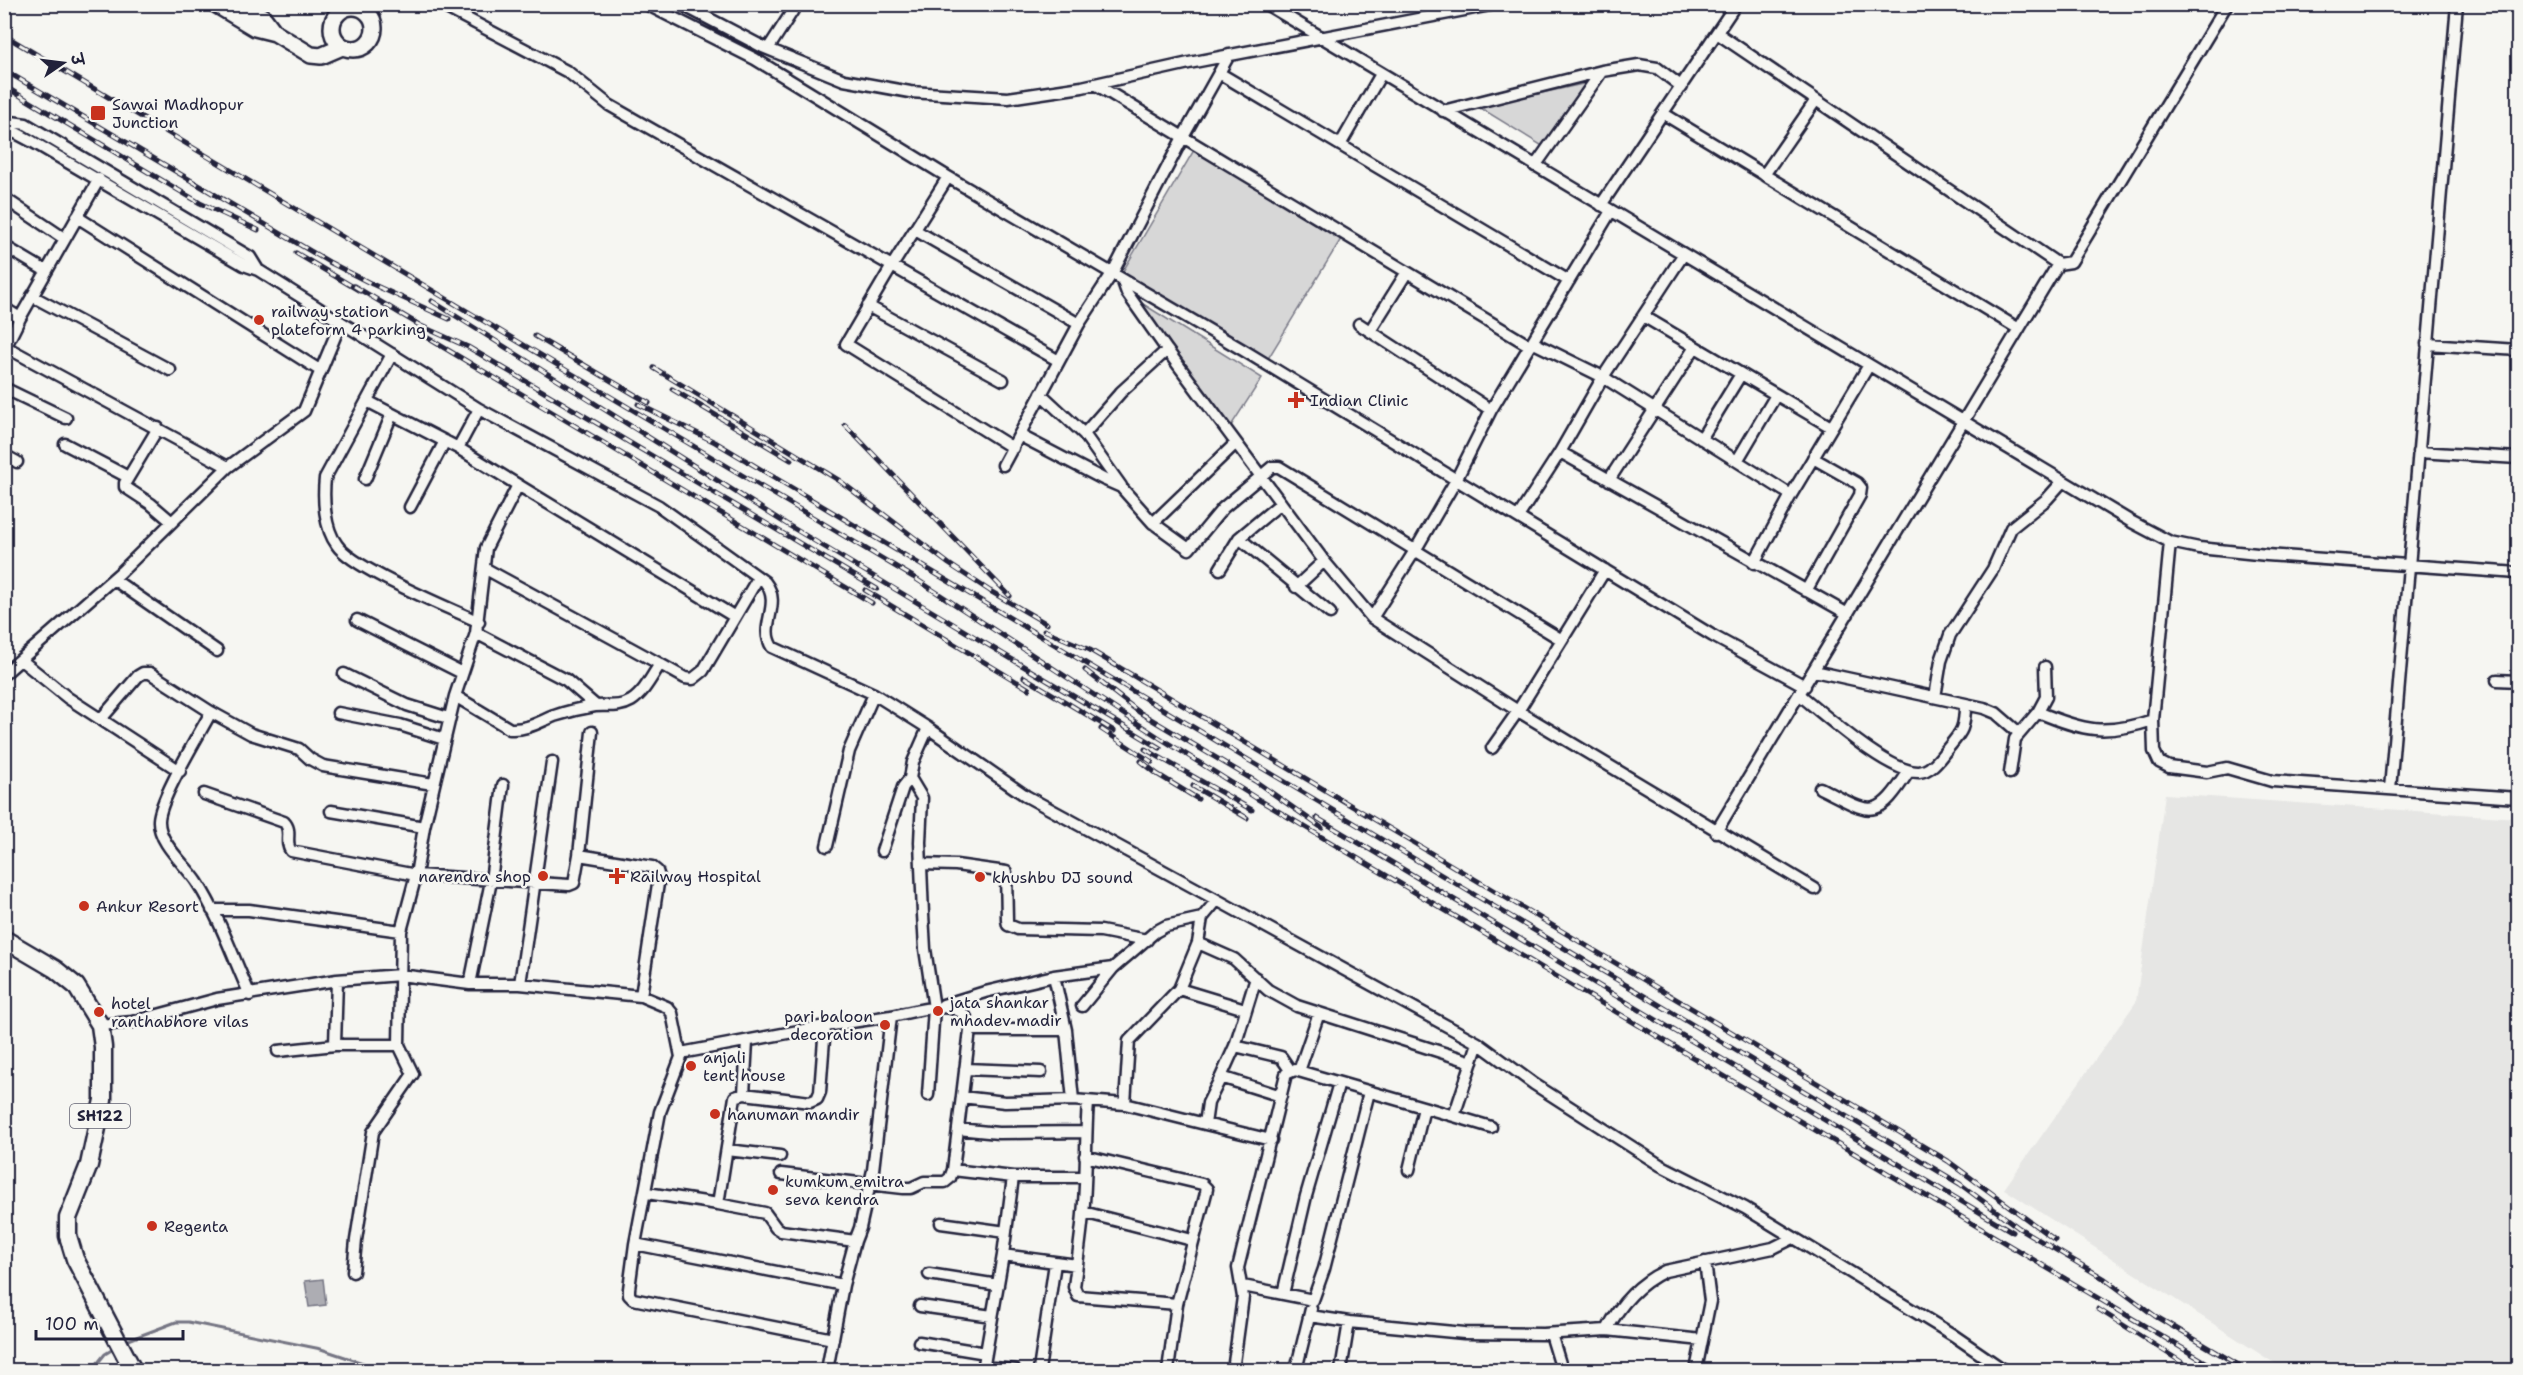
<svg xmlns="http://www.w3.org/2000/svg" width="2523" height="1375" viewBox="0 0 2523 1375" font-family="'Shantell Sans','Playpen Sans Deva',sans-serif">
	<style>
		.built { fill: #e6e6e4 }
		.green { fill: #d7d7d7; stroke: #7c7c89; stroke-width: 1.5 }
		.water { fill: #adadb3; stroke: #757583; stroke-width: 1.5 }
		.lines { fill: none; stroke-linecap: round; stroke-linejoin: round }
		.stream { stroke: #757583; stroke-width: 3 }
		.street-casing { stroke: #22223b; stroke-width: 15 }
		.secondary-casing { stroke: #22223b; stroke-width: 20 }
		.primary-casing { stroke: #22223b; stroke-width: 21 }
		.street { stroke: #f6f6f2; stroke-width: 10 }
		.secondary { stroke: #f6f6f2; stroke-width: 15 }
		.primary { stroke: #f6f6f2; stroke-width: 16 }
		.rail-casing { stroke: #22223b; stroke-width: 5 }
		.rail { stroke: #f6f6f2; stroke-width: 3; stroke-dasharray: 9; stroke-linecap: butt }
		.poi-dot { fill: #c8321e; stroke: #f6f6f2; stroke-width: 2 }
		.labels { text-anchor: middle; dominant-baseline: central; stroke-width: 5; stroke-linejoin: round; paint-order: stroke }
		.shield { fill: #f6f6f2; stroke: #626272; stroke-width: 1.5 }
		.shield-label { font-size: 15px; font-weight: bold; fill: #22223b }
		.poi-label { font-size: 16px; fill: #22223b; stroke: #f6f6f2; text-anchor: start }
	</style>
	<rect width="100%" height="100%" fill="#f6f6f2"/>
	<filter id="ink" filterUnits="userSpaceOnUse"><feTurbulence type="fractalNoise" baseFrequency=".0167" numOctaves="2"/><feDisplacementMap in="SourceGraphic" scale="12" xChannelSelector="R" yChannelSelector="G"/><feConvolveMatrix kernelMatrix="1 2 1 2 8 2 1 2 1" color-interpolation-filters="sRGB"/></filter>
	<g filter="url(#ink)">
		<path class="built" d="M 2165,794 L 2518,818 L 2518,1370 L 2285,1370 L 2004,1189 L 2136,1002 Z"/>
		<path class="green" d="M 1592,82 L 1544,147 L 1479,107 Z
			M 1194,150 L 1341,239 L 1266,362 L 1119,278 Z
			M 1119,289 L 1262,378 L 1227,432 Z"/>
		<path class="water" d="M 323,1279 L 326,1305 L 309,1307 L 305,1281 Z"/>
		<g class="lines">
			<path class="stream" d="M 126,1341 L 176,1322 L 188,1322 L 321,1349 L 384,1370
				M 92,1370 L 105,1354 L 115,1348"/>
			<g class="street-casing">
				<path id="street" d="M 439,4 L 568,72 L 609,105 L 1059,361
					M 646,4 L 755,59 L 948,177 L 1243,350 L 1713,636 L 1805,686
					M 681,4 L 763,47 L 844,80 L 910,92 L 1008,98 L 1082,87 L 1189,63 L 1496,4
					M 1266,4 L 2130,521 L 2170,542 L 2199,548 L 2267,555 L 2518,573
					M 1717,33 L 2058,264 L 2071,262 L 2227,4
					M 768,49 L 797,4
					M 1219,73 L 1569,281
					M 1095,84 L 1530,346
					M 1443,111 L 1602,71 L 1639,65 L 1657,68 L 1682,87
					M 1664,114 L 2019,329
					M 4,121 L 26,124 L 250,257 L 258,270
					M 4,131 L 16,133 L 33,142 L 244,265 L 258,270 L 479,409 L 659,506 L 765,582 C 783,605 758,625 772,647 L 874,694 L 928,728 L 1026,796 L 1217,900 L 1202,918 L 1166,926 L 1155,932 L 1113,968 L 1054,976 L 985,992 L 943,1005
					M 1340,145 L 1381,74
					M 1535,166 L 1602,71
					M 1764,175 L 1816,100
					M 948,177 L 892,266 L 846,344 L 1013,448
					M 4,198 L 65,239
					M 1601,205 L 1736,4
					M 77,217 L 321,371
					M 915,230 L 1079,324
					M 4,246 L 46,271
					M 1122,279 L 1127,293 L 1167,350 L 1324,561 L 1372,618 L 1518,711 L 1815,889
					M 32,296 L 170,370
					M 868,306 L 1003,380
					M 4,308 L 20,318
					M 1643,316 L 1831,427
					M 1359,324 L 1491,410
					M 1370,331 L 1407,272
					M 1532,342 L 1603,377 L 1791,495
					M 2427,344 L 2518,350
					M 6,347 L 228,467
					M 4,350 L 20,318 L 99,179
					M 392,354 L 325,478 C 323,498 324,528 337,545 C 353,569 448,607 479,622
					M 4,388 L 66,418
					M 1041,394 L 1084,434 L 1121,486
					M 367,401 L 458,448
					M 479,409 L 458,448 L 518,485 L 486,548 L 476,633 L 455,696 L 510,729 C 527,730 539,722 554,716 C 566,712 582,708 595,706 C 608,705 619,708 631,701 C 644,693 652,676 660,664 L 685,678 L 693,679 L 703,671 L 758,578
					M 158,428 L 125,483 L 125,487 L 151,504 L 172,522
					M 1084,434 L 1121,392 L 1167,350
					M 1019,435 L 1105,480 L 1121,487 L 1153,523 L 1189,549 L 1223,508 L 1272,467 L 1279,467 L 1562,640
					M 1701,439 L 1741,374
					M 65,444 L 128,477
					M 1560,452 L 1848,614
					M 2418,452 L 2518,458
					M 4,455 L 17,462
					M 1737,461 L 1776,395
					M 1003,465 L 1079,324 L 1113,272 L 1183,137 L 1229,55
					M 365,479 L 392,414
					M 1609,480 L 1695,347
					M 518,485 L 735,617
					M 410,507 L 445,441
					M 1518,517 L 1560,452 L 1603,377 L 1683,255
					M 1153,523 L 1236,443
					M 1239,538 L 1330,613
					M 2170,542 L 2153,720 L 2154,751 L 2159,762 L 2169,767 L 2207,772 L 2227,768 L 2272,781 L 2518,798
					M 1754,563 L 1791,495 L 1869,365
					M 484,568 L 660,664
					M 1220,569 L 1239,538 L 1281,503
					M 113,579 L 217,651
					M 1296,587 L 1324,561
					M 1806,591 L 1860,495 L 1861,488 L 1857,483 L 1813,458
					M 1372,618 L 1416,549 L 1456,480 L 1491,410 L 1611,211
					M 357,620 L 462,673
					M 476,633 L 566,680 L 596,706
					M 21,660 L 68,698 L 180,771
					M 1814,671 L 1984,708 L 1996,713 L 2018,732
					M 4,674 L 121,572 L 228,467 L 304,411 L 341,322
					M 344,674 L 407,705 L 448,718
					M 2497,680 L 2518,681
					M 1800,695 C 1825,715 1889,773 1919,772 C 1930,771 1938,761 1944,753 C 1960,733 1965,732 1965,705
					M 1935,697 L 1941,661 L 1950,635 L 1993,569 L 2011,528 L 2047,499 L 2063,481
					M 211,712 C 199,735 160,798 159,820 C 158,843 185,864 197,882 C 219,916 233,957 250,995
					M 2038,712 C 2084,731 2105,736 2153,720
					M 338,713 L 400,725 L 444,739
					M 101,719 L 138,676 L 143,673 L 150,673 L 211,712 L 251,734 L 299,749 L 310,759 L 323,766 L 433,784
					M 592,732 L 579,855 L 652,867 L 657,871 L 659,877 L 641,996
					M 1492,748 L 1518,711 L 1605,570
					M 2010,773 L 2015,739 L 2038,712 L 2046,697 L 2045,667
					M 1820,788 C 1871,813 1875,824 1909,771
					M 2390,789 L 2457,4
					M 204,794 L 284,822 C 293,831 284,842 291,851 L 416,875 L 569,885 L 574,883 L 579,855
					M 331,811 L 424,827
					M 1716,832 L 2058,264
					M 827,846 L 849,751 L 874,694
					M 882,851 L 903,787 L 910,778
					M 921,864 L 956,865 L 1006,872 L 1007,920 L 1008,925 L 1018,929 L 1101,931 L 1147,940
					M 1217,900 L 1478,1043 L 1534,1084 L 1660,1165 L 1745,1208 L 1953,1335 L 2004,1370
					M 212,910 L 249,910 L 401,931 L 416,875 L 424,827 L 455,696
					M 1198,943 L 1234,959 L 1268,990 L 1297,1006 L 1472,1062
					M 470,984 L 491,881 L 503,785
					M 520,984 L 552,762
					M 1179,989 L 1245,1009
					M 1082,1006 L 1113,968
					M 100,1025 L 132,1022 L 217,999 L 337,980 L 400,975 L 470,984 L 520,984 L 641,996 L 667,1007 L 672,1013 L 681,1057 L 660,1112 L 635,1244 L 843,1285 L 827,1370
					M 825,1026 L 891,1016 L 873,1170 L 860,1228 L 855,1241
					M 970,1030 L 1066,1030
					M 335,1045 L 337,980
					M 1235,1046 L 1281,1057 L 1290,1070
					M 278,1051 L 335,1045 L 399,1045 L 401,931
					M 681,1053 L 825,1026 L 820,1092 L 817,1099 L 810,1102 L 744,1094 L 735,1097 L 718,1204 L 765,1213 L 776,1228 L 781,1231 L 855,1241 L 843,1285
					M 965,1069 L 1041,1072
					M 1299,1071 L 1319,1013
					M 1221,1077 L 1235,1046 L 1256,978
					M 744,1094 L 747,1042
					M 928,1095 L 934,1008 L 925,949 L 923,914 L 920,842 L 922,798 L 910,778 L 913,762 L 928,728
					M 962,1097 L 1005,1102 L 1073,1100 L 1066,1030 L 1054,976
					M 1073,1100 L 1125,1104 L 1129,1041 L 1179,989 L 1198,943 L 1202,918
					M 1125,1104 L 1205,1124 L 1208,1103 L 1221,1077 L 1281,1096
					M 1454,1116 L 1491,1127
					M 1205,1124 L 1271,1140
					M 958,1129 L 998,1133 L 1086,1132
					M 727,1150 L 780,1156
					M 1085,1156 L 1202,1184 L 1207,1189 L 1177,1304 L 1078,1296 L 1074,1287 C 1077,1263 1081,1238 1083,1214 C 1087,1177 1085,1139 1088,1103
					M 953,1170 L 1013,1177
					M 1409,1170 L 1424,1108
					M 781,1174 L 903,1188 L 911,1188 L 924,1182 L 945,1182 L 950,1178 L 953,1170 L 970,1030 C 969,1026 968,1020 965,1016 C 952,998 909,1013 891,1016
					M 647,1193 L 718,1204
					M 1083,1212 L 1192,1240
					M 941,1223 L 1006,1232
					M 635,1244 L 629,1289 L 629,1295 L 633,1299 L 833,1339
					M 1003,1255 L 1013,1177 L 1084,1177
					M 353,1272 L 356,1240 L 373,1132 L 413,1074 L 399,1045
					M 929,1274 L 998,1285
					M 1243,1286 L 1313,1300 L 1324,1269 L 1369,1092
					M 1283,1294 L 1306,1196 L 1339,1083
					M 920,1306 L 992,1316
					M 1310,1316 L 1349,1322 L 1464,1333 L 1543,1334 L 1607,1330 L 1702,1340
					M 1607,1330 C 1620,1304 1638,1284 1665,1271 L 1773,1248 L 1793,1238
					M 1551,1334 L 1562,1370
					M 919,1342 L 986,1353
					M 984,1367 L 1015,1370
					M 983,1370 L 1003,1255 L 1077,1265
					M 1039,1370 L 1055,1263
					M 1168,1370 L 1177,1304
					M 1233,1370 L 1243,1297 L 1238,1268 L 1286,1074 L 1295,1070 L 1454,1116 L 1478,1043
					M 1296,1370 L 1311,1309
					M 1341,1370 L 1349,1322
					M 1696,1370 L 1710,1301 L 1705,1262"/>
			</g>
			<g class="secondary-casing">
				<path id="secondary" d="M 215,4 L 255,28 L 275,33 L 311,55 L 321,56 L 342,47
					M 242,4 L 263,17 L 275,33
					M332 28a21 21 0 1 1 42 0a21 21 0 1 1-42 0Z"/>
			</g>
			<g class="primary-casing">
				<path id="primary" d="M 4,939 L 55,969 L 76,986 L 100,1025 L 103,1047 L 103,1100 L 89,1165 L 68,1218 L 68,1236 L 75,1259 L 133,1370"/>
			</g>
			<use href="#street" class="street"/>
			<use href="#secondary" class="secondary"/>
			<use href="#primary" class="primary"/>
			<g class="rail-casing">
				<path id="rail" d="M 4,35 L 913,577 L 1160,738 L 1256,798 L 2219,1370
					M 4,70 L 329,262 L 372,284 L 449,319
					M 4,86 L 200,203 L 258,230
					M 296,253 L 360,291
					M 354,286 L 426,329
					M 432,301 L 788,525 L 1160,748
					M 419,325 L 468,347 L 877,589
					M 416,331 L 872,603
					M 535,336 L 649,403
					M 654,368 L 840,481 L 949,564 L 990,591 L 1047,624
					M 672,389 L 791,460
					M 638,404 L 715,442 L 844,519 L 1960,1184 L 2019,1228 L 2105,1279 L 2155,1316 L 2247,1370
					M 845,425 L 1010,596
					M 865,590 L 1029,689
					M 1044,630 L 1090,650 L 1948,1161 L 2055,1240
					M 1085,670 L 1139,712 L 1255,781 L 1322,828
					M 1024,677 L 1114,731
					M 1101,729 L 1152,762
					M 1145,749 L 1252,810
					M 1141,761 L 1157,774 L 1198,799
					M 1193,786 L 1247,818
					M 1317,818 L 2013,1232
					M 2098,1309 L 2194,1370"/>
			</g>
			<use href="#rail" class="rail"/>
		</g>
	</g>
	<g class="poi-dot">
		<rect x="90" y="105" width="16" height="16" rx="3"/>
		<circle cx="259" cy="320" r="6"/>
		<path d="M1293 391h6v6h6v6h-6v6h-6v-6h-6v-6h6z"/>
		<circle cx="543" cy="876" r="6"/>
		<path d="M614 867h6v6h6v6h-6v6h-6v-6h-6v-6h6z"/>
		<circle cx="980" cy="877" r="6"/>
		<circle cx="84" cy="906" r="6"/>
		<circle cx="938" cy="1011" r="6"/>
		<circle cx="99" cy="1012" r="6"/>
		<circle cx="885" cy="1025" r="6"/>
		<circle cx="691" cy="1066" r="6"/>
		<circle cx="715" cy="1114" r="6"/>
		<circle cx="773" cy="1190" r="6"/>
		<circle cx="152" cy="1226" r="6"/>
	</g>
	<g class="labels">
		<rect class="shield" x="70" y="1104" width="60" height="24" rx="4.5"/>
		<g class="shield-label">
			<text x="100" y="1116">SH122</text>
		</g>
		<g class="poi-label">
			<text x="112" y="104">Sawai Madhopur<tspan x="112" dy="18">Junction</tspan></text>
			<text x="271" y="311">railway station<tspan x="271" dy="18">plateform 4 parking</tspan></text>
			<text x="1310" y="400">Indian Clinic</text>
			<text x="531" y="876" text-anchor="end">narendra shop</text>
			<text x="630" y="876">Railway Hospital</text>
			<text x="992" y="877">khushbu DJ sound</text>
			<text x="96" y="906">Ankur Resort</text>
			<text x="950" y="1002">jata shankar<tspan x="950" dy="18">mhadev madir</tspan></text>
			<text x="111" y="1003">hotel<tspan x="111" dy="18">ranthabhore vilas</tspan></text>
			<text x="873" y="1016" text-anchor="end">pari baloon<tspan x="873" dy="18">decoration</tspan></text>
			<text x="703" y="1057">anjali<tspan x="703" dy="18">tent house</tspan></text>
			<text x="727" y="1114">hanuman mandir</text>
			<text x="785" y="1181">kumkum emitra<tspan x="785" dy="18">seva kendra</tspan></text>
			<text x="164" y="1226">Regenta</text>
		</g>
	</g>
	<rect width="2523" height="1375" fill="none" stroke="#f6f6f2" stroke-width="24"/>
	<rect x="12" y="12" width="2499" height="1351" fill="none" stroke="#22223b" stroke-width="2" filter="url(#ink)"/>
	<g transform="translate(63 63) rotate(76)" stroke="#f6f6f2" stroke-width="4.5" paint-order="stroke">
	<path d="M0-4.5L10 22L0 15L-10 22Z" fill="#22223b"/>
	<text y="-9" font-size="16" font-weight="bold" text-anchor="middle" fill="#22223b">उ</text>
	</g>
	<path d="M36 1330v9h147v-9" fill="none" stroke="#22223b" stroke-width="3"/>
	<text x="45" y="1330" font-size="18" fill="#22223b" stroke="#f6f6f2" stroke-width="4.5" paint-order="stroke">100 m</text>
</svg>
